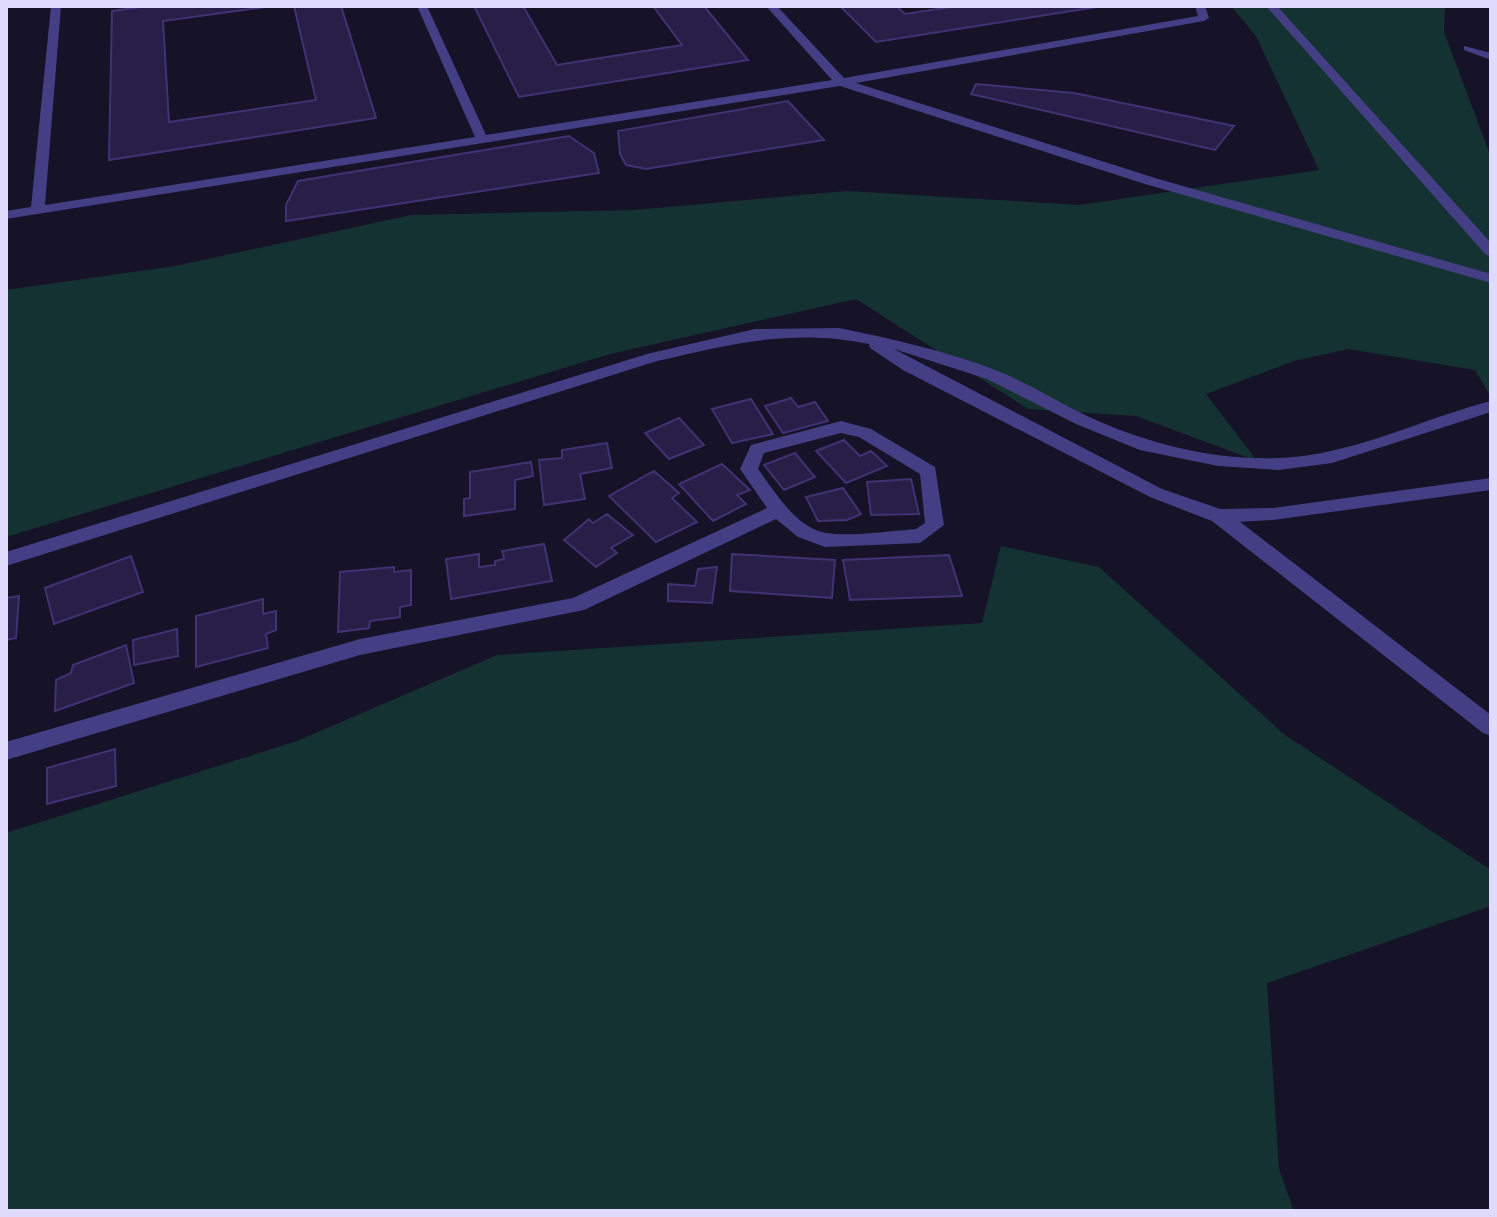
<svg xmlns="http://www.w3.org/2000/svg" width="1497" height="1217" viewBox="0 0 1497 1217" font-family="Montserrat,sans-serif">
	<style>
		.green { fill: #153232 }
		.building { fill: #281f48; stroke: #413273; stroke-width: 2 }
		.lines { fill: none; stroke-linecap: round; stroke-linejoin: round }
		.service { fill: #443f84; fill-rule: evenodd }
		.minor { fill: #443f84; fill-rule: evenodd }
		.tertiary { fill: #443f84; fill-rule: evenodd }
	</style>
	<rect width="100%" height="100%" fill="#161228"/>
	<path class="green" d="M 1231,6 L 1445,6 L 1444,32 L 1491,157 L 1491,397 L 1475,370 L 1348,349 L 1294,361 L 1206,394 L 1257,461 L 1136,416 L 1028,409 L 856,299 L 610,354 L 6,537 L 6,290 L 175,266 L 411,215 L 634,210 L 847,191 L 1079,205 L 1319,170 L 1256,36 Z
		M 1001,546 L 1099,567 L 1285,735 L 1491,870 L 1491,906 L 1267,983 L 1279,1169 L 1294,1211 L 6,1211 L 6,833 L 297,741 L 497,655 L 982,623 Z"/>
	<path class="building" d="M 149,6 L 273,6 L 163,21 L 169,122 L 316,100 L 294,6 L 341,6 L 376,118 L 109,160 L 112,11 Z
		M 474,6 L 523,6 L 557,65 L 682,45 L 653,6 L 704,6 L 748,60 L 519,97 Z
		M 840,6 L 896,6 L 905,14 L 958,6 L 1103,6 L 876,42 Z
		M 976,84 L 1074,93 L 1234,126 L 1215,150 L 971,94 Z
		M 788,101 L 824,140 L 646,169 L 626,165 L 620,154 L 618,131 Z
		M 569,136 L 594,153 L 599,173 L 286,221 L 286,205 L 298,181 Z
		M 791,398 L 798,407 L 815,402 L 828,421 L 783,433 L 765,406 Z
		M 751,399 L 773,434 L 732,443 L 712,409 Z
		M 679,418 L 704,445 L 669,459 L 645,433 Z
		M 844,440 L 860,456 L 871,451 L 887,466 L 846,483 L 816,451 Z
		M 607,443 L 612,468 L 580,474 L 585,499 L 544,505 L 539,460 L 562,458 L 562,450 Z
		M 795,453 L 815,477 L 784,490 L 764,465 Z
		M 531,462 L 533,476 L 515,480 L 515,509 L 464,516 L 464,499 L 470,498 L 470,472 Z
		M 722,464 L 750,490 L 737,495 L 746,504 L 713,521 L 679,484 Z
		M 654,471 L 679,493 L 672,498 L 697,522 L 656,542 L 609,496 Z
		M 911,479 L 919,514 L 871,515 L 867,482 Z
		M 843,488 L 861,514 L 847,520 L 818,521 L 806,497 Z
		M 607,514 L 633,535 L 611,548 L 617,553 L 596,567 L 564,540 L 589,519 L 593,523 Z
		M 544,544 L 552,581 L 451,599 L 446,559 L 479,554 L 479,567 L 495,565 L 495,561 L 504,559 L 502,551 Z
		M 732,554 L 835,560 L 832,598 L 730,591 Z
		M 949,555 L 962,596 L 850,600 L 843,560 Z
		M 131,556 L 143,592 L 54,624 L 45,588 Z
		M 394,567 L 394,572 L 411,570 L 411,605 L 400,607 L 400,617 L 370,621 L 369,628 L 338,632 L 340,572 Z
		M 717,567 L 712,603 L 668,601 L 668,584 L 695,586 L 698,569 Z
		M 19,596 L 16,638 L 6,640 L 6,598 Z
		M 263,599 L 263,614 L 276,611 L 276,630 L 266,634 L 268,648 L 196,667 L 196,616 Z
		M 177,629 L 178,656 L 134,665 L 133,640 Z
		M 126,645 L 134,683 L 55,711 L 56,680 L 71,673 L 73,665 Z
		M 115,749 L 116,786 L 47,804 L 47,768 Z"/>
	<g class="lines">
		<path class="service" d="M 51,6 L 61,6 L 45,205 L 475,137 L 417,6 L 427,6 L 486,135 L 832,80 L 766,6 L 777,6 L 844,78 L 1198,16 L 1195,6 L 1205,6 L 1209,18 L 1204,21 L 856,83 L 1155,178 L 1491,274 L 1491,283 L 1145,184 L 840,86 L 6,219 L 6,211 L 31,207 Z"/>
		<path class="minor" d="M 1464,46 L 1491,53 L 1491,60 L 1464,50 Z
			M 841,421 L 871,429 L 935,467 L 944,525 L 920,543 L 825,547 L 798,537 L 776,519 L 584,610 L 360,655 L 6,760 L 6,742 L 360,639 L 573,598 L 767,508 L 740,469 L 751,445 ZM 841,433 L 859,437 L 920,474 L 925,523 L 916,529 C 890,531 851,537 826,533 C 796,528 775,492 758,469 L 764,453 Z
			M 1491,478 L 1491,490 L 1273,520 L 1219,523 L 1210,516 L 1219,509 L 1273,508 Z"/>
		<path class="tertiary" d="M 1266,6 L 1277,6 L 1491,243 L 1491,256 L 1486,255 Z
			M 839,328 C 893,339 946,351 998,371 C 1028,383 1056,401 1085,415 C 1144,443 1214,461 1280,458 C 1353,455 1421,419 1491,401 L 1491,412 L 1332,463 L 1279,470 L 1218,466 L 1140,450 L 1076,424 L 987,379 L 894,349 L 1162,489 L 1226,511 L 1491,715 L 1491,736 L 1483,733 L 1212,521 L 1150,497 L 903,370 L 870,348 L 869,344 C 793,328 730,344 657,361 L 6,566 L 6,552 L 647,354 L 755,329 Z"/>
	</g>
	<rect width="1497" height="1217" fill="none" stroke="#e0dbfd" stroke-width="16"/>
</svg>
